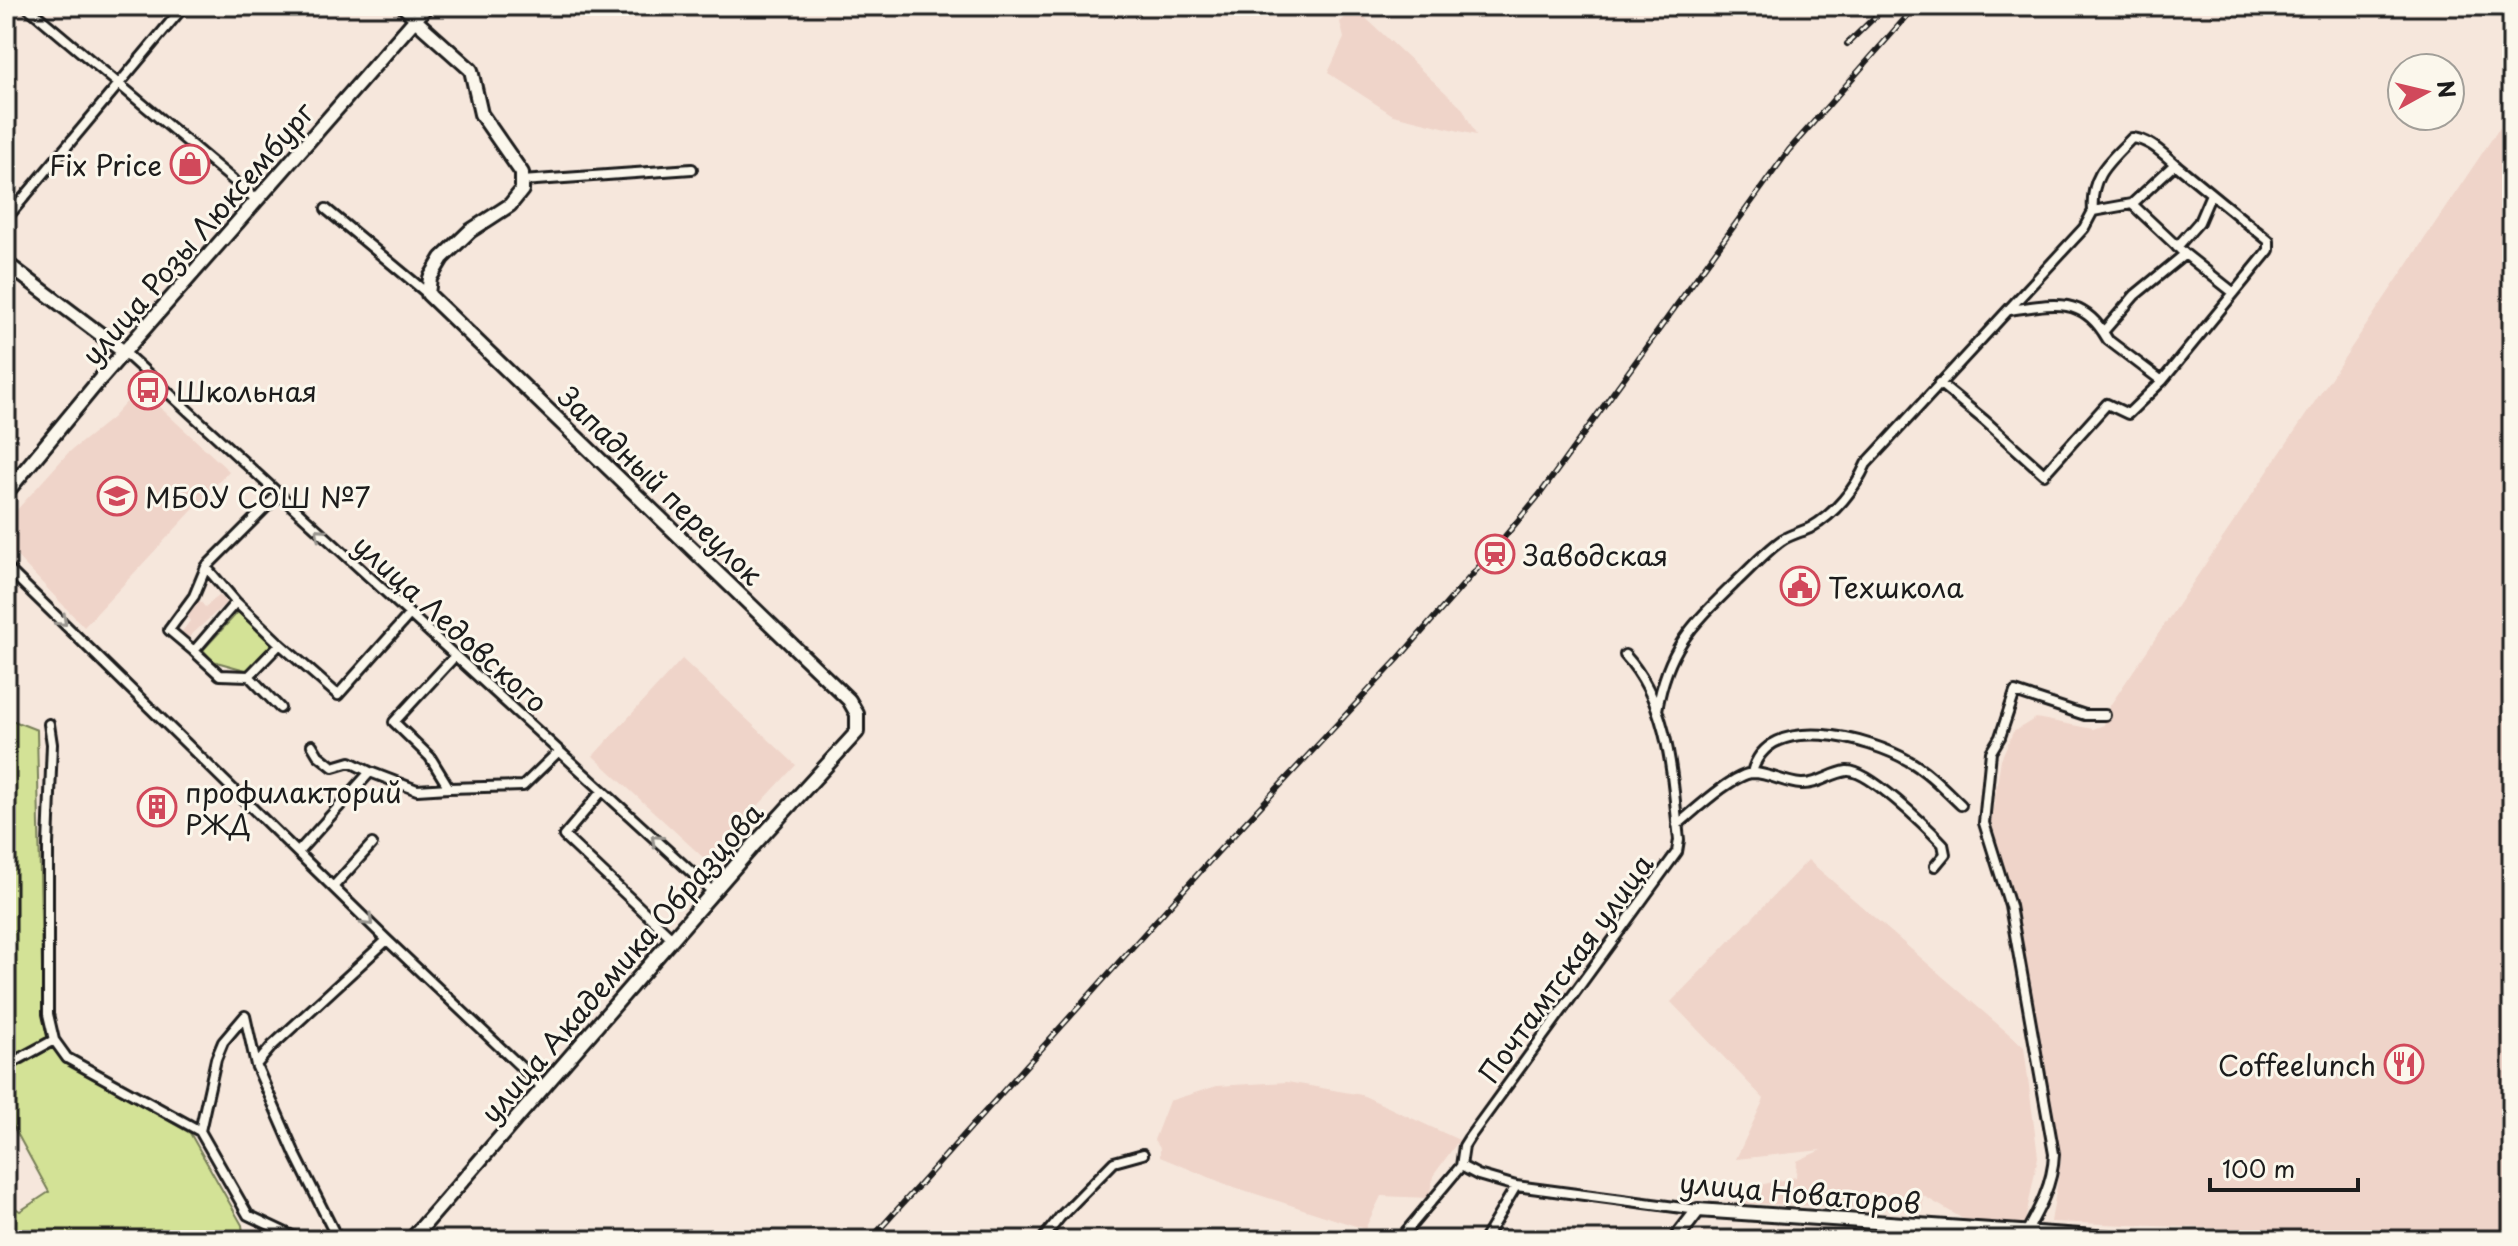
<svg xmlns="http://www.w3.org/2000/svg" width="2518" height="1246" viewBox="0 0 2518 1246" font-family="'Playpen Sans',sans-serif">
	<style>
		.built { fill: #efd4c9 }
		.green { fill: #d3e296; stroke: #787f59; stroke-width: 2 }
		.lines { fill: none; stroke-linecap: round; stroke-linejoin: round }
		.street-casing { stroke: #1c1c1c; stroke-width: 14 }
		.secondary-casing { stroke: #1c1c1c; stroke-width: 18 }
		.street { stroke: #fbf7ec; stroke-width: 8 }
		.secondary { stroke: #fbf7ec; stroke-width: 12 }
		.rail-casing { stroke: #1c1c1c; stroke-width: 6 }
		.rail { stroke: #fbf7ec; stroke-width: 3; stroke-dasharray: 9; stroke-linecap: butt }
		.oneway { stroke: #97948e }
		.labels { text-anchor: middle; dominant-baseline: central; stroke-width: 6; stroke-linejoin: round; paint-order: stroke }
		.poi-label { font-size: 28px; fill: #1c1c1c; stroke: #fbf7ec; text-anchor: start }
		.street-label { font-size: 28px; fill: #1c1c1c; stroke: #fbf7ec }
	</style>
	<rect width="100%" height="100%" fill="#f6e7dc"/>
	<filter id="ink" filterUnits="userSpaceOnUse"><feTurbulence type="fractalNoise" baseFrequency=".0125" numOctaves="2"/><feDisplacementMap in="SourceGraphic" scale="16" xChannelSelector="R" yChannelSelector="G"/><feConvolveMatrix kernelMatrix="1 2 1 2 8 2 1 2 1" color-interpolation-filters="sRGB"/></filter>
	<g filter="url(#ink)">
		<path class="built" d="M 1355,8 L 1463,109 L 1476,135 L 1393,115 L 1328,73 L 1344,38 L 1340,22 Z
			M 2512,109 L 2512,1240 L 2051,1222 L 2061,1161 L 2016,909 L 1991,822 L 2001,759 L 2013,732 L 2036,718 L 2093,729 L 2104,725 L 2107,710 Z
			M 139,388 L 229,471 L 84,627 L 6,545 L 6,522 L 68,453 L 112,418 Z
			M 220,595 L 226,603 L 187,639 L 181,633 L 190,621 L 185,614 L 199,600 L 205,607 Z
			M 682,659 L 796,765 L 707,861 L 593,756 Z
			M 1808,860 L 2024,1047 L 2038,1157 L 2025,1222 L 2021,1225 L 1965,1220 L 1922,1195 L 1923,1210 L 1738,1203 L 1742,1189 L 1796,1177 L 1797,1161 L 1821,1150 L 1736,1159 L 1764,1099 L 1671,1002 Z
			M 1287,1082 L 1362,1095 L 1459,1140 L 1433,1176 L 1429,1198 L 1381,1196 L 1365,1229 L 1228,1185 L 1160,1157 L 1160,1148 L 1154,1140 L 1169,1101 L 1217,1086 Z"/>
		<path class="green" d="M 238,612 L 272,645 L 249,671 L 213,661 L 203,650 Z
			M 6,718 L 37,730 L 43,1017 L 48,1038 L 6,1059 Z
			M 55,1046 L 66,1063 L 190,1133 L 242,1225 L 244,1240 L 6,1240 L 6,1202 L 20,1211 L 49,1192 L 6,1113 L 6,1074 Z"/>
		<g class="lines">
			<g class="street-casing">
				<path id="street" d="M 26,6 L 258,201
					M 400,6 L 415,20
					M 522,181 L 692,169
					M 326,209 L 428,294
					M 2093,211 C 2090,175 2109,162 2132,138 C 2150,140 2161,152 2175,164 L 2132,204
					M 6,219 L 184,6
					M 2177,247 L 2199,222 L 2211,194
					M 2185,254 L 2234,293
					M 2010,310 C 2048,305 2079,295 2103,332
					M 124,352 L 714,893
					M 1939,383 L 1984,420 L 2044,474 L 2107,404 L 2128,414 L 2162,381
					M 6,567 L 387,940 L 542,1087
					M 206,567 L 278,495
					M 194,651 L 169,630 L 194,596 L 206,567 L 236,602
					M 249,676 L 220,675 L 194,651 L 236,602 L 280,644
					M 280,708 L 249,676 L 280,644 L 338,695 L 409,615
					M 1657,710 C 1668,647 1692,625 1736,582 C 1751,568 1765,552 1782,540 C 1790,535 1801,532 1810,528 C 1835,514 1855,489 1866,464 L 2084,228 L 2093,211 L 2132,204 L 2185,254 L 2135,295 L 2103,332 L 2108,340 L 2162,381 L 2269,250 L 2269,241 L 2175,164
					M 49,724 L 52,744 L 48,845 L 48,1014 L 54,1040 L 67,1058 L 200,1131 L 216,1059 L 223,1042 L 245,1016 L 256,1065 L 295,1154 L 338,1240
					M 370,772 L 417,790 L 449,788 L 430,757 L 394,722 L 455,656
					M 1752,773 C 1767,710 1870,738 1909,761 C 1929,772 1945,790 1961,805
					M 449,788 L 523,786 L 559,751
					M 602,791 L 564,836 L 673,939
					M 1677,825 C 1693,812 1733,774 1753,773 C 1769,773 1784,783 1801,784 C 1818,785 1831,773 1847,771 C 1868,769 1927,827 1943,844 L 1945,854 L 1935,866
					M 299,851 L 370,772 L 350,762 L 333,767 L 318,755 L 312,745
					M 333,887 L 372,844
					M 256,1065 L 272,1046 L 387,940
					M 6,1066 L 54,1040
					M 200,1131 L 248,1215 L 301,1240
					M 1461,1166 L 1464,1146 L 1469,1138 L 1677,852 L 1679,840 C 1672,777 1670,704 1625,655
					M 1461,1166 L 1478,1175 L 1516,1186 L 1698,1210
					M 1042,1240 L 1060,1217 L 1114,1162 L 1143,1154
					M 1399,1240 L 1461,1166
					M 1484,1240 L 1516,1186
					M 2022,1240 C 2037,1213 2053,1186 2054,1154 L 2010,906 L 1984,823 L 1991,752 L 2000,737 L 2015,692 L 2085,715 L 2105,715"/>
			</g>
			<g class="secondary-casing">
				<path id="secondary" d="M 6,263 L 124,352
					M 6,493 L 101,378 L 427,6
					M 411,1240 L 752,847 L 857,732 L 857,714 L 849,700 L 428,294 L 430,278 L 442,258 L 470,231 L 510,205 L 522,190 L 522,173 L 481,114 L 471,70 L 415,20
					M 1675,1240 L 1698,1210 L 2140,1240"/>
			</g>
			<use href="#street" class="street"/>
			<use href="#secondary" class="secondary"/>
			<g class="rail-casing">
				<path id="rail" d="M 1847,44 L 1886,6
					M 870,1240 L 1215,855 L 1398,659 L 1492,552 L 1540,494 L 1789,150 L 1916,6"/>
			</g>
			<use href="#rail" class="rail"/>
		</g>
		<defs><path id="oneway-chevron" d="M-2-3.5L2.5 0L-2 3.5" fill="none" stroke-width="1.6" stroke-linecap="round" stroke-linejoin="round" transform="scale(2)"/></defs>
		<g class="oneway">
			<use href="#oneway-chevron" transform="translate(320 533) rotate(-138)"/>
			<use href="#oneway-chevron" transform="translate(62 621) rotate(44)"/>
			<use href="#oneway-chevron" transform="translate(656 840) rotate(-138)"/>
			<use href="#oneway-chevron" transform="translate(368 921) rotate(44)"/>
		</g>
	</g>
	<defs>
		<g id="shop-ring" transform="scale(2)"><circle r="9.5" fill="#fbf7ec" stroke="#d1495b" stroke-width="1.5"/><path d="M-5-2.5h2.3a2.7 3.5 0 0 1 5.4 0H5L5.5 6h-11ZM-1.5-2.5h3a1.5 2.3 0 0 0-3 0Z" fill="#d1495b"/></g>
		<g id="bus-ring" transform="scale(2)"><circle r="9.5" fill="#fbf7ec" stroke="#d1495b" stroke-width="1.5"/><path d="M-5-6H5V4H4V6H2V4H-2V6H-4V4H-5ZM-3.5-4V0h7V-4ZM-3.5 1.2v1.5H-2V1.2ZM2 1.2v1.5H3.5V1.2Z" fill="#d1495b"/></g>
		<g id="school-ring" transform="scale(2)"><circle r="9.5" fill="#fbf7ec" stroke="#d1495b" stroke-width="1.5"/><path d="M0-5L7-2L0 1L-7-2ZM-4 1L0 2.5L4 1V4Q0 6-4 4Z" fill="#d1495b"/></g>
		<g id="station-ring" transform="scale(2)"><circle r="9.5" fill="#fbf7ec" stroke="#d1495b" stroke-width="1.5"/><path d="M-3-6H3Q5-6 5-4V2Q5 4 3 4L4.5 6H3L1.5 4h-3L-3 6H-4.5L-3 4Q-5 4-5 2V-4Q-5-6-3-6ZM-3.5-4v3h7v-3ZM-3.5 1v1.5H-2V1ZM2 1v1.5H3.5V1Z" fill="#d1495b"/></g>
		<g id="civic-ring" transform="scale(2)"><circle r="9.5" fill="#fbf7ec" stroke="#d1495b" stroke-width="1.5"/><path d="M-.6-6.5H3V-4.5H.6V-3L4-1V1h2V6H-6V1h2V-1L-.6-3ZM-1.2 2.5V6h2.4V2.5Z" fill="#d1495b"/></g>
		<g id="building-ring" transform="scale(2)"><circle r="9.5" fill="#fbf7ec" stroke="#d1495b" stroke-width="1.5"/><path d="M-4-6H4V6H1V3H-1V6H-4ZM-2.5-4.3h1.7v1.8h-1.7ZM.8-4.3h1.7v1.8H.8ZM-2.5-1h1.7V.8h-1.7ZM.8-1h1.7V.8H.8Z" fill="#d1495b"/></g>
		<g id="restaurant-ring" transform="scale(2)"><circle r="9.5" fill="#fbf7ec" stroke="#d1495b" stroke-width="1.5"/><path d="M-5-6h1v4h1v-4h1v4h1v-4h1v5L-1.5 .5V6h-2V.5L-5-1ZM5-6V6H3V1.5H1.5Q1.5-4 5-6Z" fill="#d1495b"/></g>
	</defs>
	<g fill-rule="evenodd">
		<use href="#shop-ring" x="190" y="164"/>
		<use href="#bus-ring" x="148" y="390"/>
		<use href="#school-ring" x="117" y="496"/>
		<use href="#station-ring" x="1495" y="554"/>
		<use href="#civic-ring" x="1800" y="586"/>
		<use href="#building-ring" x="157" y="807"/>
		<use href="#restaurant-ring" x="2404" y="1064"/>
	</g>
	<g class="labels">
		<g class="poi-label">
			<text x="162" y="164" text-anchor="end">Fix Price</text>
			<text x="176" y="390">Школьная</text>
			<text x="145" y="496">МБОУ СОШ №7</text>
			<text x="1523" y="554">Заводская</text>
			<text x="1828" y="586">Техшкола</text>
			<text x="185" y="791">профилакторий<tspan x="185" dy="32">РЖД</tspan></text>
			<text x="2376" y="1064" text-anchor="end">Coffeelunch</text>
		</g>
		<g class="street-label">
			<text transform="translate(197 233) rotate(-49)">улица Розы Люксембург</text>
			<text transform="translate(661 485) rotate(44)">Западный переулок</text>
			<text transform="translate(451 623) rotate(42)">улица Ледовского</text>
			<text transform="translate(621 962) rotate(-49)">улица Академика Образцова</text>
			<text transform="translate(1565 968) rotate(-54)">Почтамтская улица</text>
			<text transform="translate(1800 1192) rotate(5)">улица Новаторов</text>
		</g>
	</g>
	<rect width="2518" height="1246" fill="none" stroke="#fbf7ec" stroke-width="32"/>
	<rect x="16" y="16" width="2486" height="1214" fill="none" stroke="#1c1c1c" stroke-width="3" filter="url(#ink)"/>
	<g transform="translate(2426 92) rotate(82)"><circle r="38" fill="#fbf7ec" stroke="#a29f99" stroke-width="2"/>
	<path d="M0-6L14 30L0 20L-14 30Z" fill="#d1495b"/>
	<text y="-12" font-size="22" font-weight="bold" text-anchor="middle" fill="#1c1c1c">N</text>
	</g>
	<path d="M2210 1178v12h148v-12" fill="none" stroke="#1c1c1c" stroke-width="4"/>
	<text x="2222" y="1178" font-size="24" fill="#1c1c1c" stroke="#fbf7ec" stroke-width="6" paint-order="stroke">100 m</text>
</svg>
